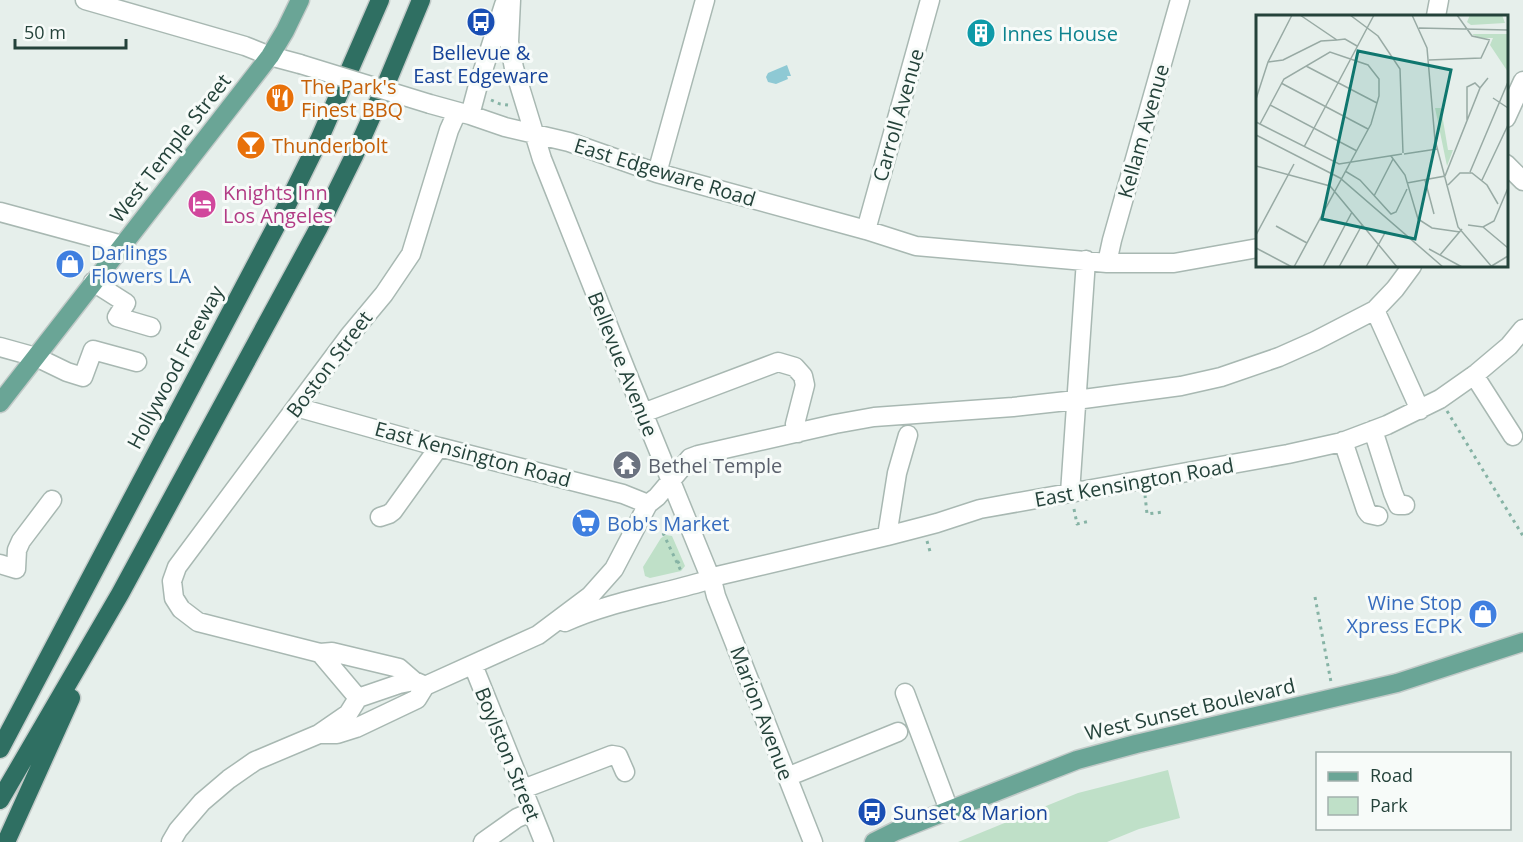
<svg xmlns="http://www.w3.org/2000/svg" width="1523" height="842" viewBox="0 0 1523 842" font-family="'Open Sans',sans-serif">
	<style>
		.green { fill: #bfe0c8 }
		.water { fill: #8ec9d4 }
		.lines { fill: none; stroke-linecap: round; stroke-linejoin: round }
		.minor-casing { stroke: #a8b8b2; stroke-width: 21 }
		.major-casing { stroke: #c2cac8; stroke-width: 21 }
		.highway-casing { stroke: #c2cac8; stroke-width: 21 }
		.path { stroke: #86b3a5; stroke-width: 3; stroke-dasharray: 3 4.5; stroke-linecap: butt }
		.minor { stroke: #fff; stroke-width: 18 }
		.major { stroke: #6aa596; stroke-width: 18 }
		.highway { stroke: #2f6f62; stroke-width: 18 }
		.minor-bridge-casing { stroke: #a8b8b2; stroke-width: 21; stroke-linecap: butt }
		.minor-bridge { stroke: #fff; stroke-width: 18 }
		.labels { text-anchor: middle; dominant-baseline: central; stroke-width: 6; stroke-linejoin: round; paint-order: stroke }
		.culture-label { font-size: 20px; fill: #0d838f; stroke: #f7fbf9; text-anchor: start }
		.transit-label { font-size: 20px; fill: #164399; stroke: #f7fbf9 }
		.food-label { font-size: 20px; fill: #c56008; stroke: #f7fbf9; text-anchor: start }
		.street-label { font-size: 20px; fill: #24423a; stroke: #f7fbf9 }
		.hotel-label { font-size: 20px; fill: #b23c85; stroke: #f7fbf9; text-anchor: start }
		.shop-label { font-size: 20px; fill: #366cbe; stroke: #f7fbf9; text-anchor: start }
		.worship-label { font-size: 20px; fill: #5b616d; stroke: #f7fbf9; text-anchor: start }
		.inset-road { fill: none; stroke: #98aaa4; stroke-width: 1.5 }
		.view { fill: #0f766e; fill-opacity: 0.15; stroke: #0f766e; stroke-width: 3 }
		.inset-edge { fill: none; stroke: #24423a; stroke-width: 3 }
	</style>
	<rect width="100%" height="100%" fill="#e6efeb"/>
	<path class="green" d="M 666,535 L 672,536 L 685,566 L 681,571 L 650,578 L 645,576 L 643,567 L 661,538 Z
		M 1168,770 L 1180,818 L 1139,829 L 1107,842 L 958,842 L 1078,793 Z"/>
	<path class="water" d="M 787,65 L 791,76 L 787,76 L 788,79 L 776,84 L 768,82 L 766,77 L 768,73 Z"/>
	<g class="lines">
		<g class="minor-casing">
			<path id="minor" d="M 85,0 L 245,46 L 270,56 L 300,64
				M 511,0 L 509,42 L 514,68 L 542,159 L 631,383 L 708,572
				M 1436,16 L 1439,0
				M 430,104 L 470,115 L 505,127 L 569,142 L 657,173 L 866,230 L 916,246 L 1107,263 L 1174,263 L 1258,248
				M 470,115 L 477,89 L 504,5
				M 1506,118 L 1523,81
				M 1506,164 L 1523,181
				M 657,173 L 705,0
				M 0,212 L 122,245
				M 866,230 L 930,0
				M 1107,263 L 1112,240 L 1180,0
				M 93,282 L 126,303 L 117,317 L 151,327
				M 1375,310 L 1420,410
				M 0,347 L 36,357 L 67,372 L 83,377 L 93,350 L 137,362
				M 1474,375 L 1513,436
				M 296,407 L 439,447 L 623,494 L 648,504
				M 643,413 L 778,362 L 795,367 L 803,376 L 805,385 L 795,424 L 798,433
				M 1373,430 L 1393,493 L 1398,505 L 1405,505
				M 1343,441 L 1366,510 L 1369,514 L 1378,516
				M 1070,493 L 1086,260
				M 380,517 L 389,514 L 393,511 L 439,447
				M 887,536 L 897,473 L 908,435
				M 0,564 L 16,569 L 17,550 L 21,541 L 52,500
				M 717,576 L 887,536 L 937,523 L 980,509 L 1288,454 L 1342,442 L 1387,425 L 1440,399 L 1477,373 L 1509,346 L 1523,329
				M 713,584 L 716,596 L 813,842
				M 565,622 C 609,602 658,595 705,581
				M 320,653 L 358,698
				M 473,665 L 544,842
				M 414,681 L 399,668 L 332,652 L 320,653 L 198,622 L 181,609 L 174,598 L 172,581 L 177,567 L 349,336 L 384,294 L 411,254 L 449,130 L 457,112
				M 905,693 L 949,810
				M 319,734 L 337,734 L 356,728 L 417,699 L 425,686 L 538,635 L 590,596 L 614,569 L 648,504 L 657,497 L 690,458 L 698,455 L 835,424 L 874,417 L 1013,407 L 1076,400 L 1181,386 L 1221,377 L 1279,357 L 1315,341 L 1375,310 L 1395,289 L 1412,266
				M 787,777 L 898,732
				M 523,789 L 612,755 L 618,756 L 625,772
				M 171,842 L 178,830 L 202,802 L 229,779 L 255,761 L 319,734 L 348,714 L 358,698 L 399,684 L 414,681 L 421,684
				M 483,842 L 517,818 L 531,812"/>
		</g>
		<g class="major-casing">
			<path id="major" d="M 0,403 L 270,56 L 285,31 L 300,0
				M 874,842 L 896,831 L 1077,760 L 1136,744 L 1397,683 L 1523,642"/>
		</g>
		<g class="highway-casing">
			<path id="highway" d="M 0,749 L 284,211 L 319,140 L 380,0
				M 0,800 L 120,594 L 318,229 L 354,156 L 387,82 L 421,0
				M 6,842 L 71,698"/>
		</g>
		<path class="path" d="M 491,100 L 500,104 L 508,105
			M 1447,411 L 1523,536
			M 1145,495 L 1147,514 L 1163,512
			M 1074,509 L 1077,524 L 1090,521
			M 663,533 L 681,571
			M 927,541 L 931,555
			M 677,563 L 682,560
			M 1315,597 L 1331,682"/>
		<use href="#minor" class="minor"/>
		<use href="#major" class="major"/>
		<use href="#highway" class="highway"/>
		<g class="minor-bridge-casing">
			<path id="minor-bridge" d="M 300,64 L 430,104"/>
		</g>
		<use href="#minor-bridge" class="minor-bridge"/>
	</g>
	<defs>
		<g id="bus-disc" transform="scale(1.5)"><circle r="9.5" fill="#1a4fb4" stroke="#f7fbf9"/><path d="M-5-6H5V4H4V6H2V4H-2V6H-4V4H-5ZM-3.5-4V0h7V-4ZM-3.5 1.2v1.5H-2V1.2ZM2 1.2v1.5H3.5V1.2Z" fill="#fff"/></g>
		<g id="building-disc" transform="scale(1.5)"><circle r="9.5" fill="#0f9aa8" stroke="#f7fbf9"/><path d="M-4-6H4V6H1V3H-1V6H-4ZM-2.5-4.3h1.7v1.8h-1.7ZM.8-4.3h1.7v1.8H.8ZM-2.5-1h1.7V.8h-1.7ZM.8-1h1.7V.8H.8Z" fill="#fff"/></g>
		<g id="restaurant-disc" transform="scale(1.5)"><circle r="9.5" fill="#e8710a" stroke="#f7fbf9"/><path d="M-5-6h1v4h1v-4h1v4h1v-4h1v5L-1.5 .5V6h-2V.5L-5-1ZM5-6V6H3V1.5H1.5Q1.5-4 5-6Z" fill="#fff"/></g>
		<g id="bar-disc" transform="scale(1.5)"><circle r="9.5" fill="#e8710a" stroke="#f7fbf9"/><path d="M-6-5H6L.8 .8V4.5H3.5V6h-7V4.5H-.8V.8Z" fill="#fff"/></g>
		<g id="hotel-disc" transform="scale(1.5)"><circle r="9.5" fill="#d1479c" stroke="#f7fbf9"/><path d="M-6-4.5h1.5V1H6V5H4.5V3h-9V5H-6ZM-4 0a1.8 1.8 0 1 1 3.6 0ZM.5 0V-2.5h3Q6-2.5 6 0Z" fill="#fff"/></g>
		<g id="shop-disc" transform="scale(1.5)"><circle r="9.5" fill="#3f7fe0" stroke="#f7fbf9"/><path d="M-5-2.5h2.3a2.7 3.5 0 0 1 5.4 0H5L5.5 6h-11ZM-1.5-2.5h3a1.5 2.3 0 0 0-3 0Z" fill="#fff"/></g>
		<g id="temple-disc" transform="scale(1.5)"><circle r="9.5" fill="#6b7280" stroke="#f7fbf9"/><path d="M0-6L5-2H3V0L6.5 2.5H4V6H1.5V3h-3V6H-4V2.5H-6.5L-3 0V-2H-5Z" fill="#fff"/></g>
		<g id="supermarket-disc" transform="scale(1.5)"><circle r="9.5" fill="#3f7fe0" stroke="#f7fbf9"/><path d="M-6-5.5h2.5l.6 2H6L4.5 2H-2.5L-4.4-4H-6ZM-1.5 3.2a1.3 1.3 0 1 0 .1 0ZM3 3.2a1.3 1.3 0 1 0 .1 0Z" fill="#fff"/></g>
	</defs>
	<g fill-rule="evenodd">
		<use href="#bus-disc" x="481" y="22"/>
		<use href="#building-disc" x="981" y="33"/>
		<use href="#restaurant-disc" x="280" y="98"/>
		<use href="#bar-disc" x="251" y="145"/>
		<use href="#hotel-disc" x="202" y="204"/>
		<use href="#shop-disc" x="70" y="264"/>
		<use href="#temple-disc" x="627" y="465"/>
		<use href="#supermarket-disc" x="586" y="523"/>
		<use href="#shop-disc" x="1483" y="614"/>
		<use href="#bus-disc" x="872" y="812"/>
	</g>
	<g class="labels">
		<g class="culture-label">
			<text x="1002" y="33">Innes House</text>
		</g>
		<g class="transit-label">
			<text x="481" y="52">Bellevue &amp;<tspan x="481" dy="23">East Edgeware</tspan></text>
			<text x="893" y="812" text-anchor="start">Sunset &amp; Marion</text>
		</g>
		<g class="food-label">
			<text x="301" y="86">The Park's<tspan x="301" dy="23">Finest BBQ</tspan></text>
			<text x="272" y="145">Thunderbolt</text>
		</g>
		<g class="street-label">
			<text transform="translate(898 115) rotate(-74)">Carroll Avenue</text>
			<text transform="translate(1143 131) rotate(-74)">Kellam Avenue</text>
			<text transform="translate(170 148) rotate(-52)">West Temple Street</text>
			<text transform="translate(665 172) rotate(17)">East Edgeware Road</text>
			<text transform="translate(329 364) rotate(-53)">Boston Street</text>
			<text transform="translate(623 364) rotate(68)">Bellevue Avenue</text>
			<text transform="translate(175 367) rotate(-62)">Hollywood Freeway</text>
			<text transform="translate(473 454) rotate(15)">East Kensington Road</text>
			<text transform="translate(1134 482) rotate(-10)">East Kensington Road</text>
			<text transform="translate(1190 709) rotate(-13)">West Sunset Boulevard</text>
			<text transform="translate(762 713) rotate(69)">Marion Avenue</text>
			<text transform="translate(508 754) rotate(68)">Boylston Street</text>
		</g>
		<g class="hotel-label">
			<text x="223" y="192">Knights Inn<tspan x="223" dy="23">Los Angeles</tspan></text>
		</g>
		<g class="shop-label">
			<text x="91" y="252">Darlings<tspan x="91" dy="23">Flowers LA</tspan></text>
			<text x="607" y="523">Bob's Market</text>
			<text x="1462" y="602" text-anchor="end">Wine Stop<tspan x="1462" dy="23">Xpress ECPK</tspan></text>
		</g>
		<g class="worship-label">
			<text x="648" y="465">Bethel Temple</text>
		</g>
	</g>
	<g transform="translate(1256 15)">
		<rect width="252" height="252" fill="#e6efeb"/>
		<path d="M 214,0 L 246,0 L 249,8 L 215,10 L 211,7 ZM 216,19 L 252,19 L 252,57 L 234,30 L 237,23 L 223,23 ZM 179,93 L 185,93 L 192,135 L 197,135 L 191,151 Z" fill="#bfe0c8"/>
		<path class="inset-road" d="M 44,0 L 81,25 L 89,24 L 101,31M 94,0 L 122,21 L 144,54 L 147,138M 156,0 L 171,33 L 179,125 L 202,212 L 236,252M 201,0 L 216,21 L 234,25M 163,13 L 252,15M 173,45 L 225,43 L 233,26M 12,47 L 27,45 L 65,26 L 81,25M 50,51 L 121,88M 25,68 L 112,114M 237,83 L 252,93M 0,84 L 12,47 L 36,0M 14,90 L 101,136M 211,105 L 211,72 L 219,68 L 224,73M 0,107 L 83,149 L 146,139M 4,109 L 28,64 L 74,37 L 112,50 L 123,64 L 123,81 L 115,109 L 38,252M 0,120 L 84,163 L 187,252M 48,132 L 118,0M 148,139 L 181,134M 135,141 L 149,160 L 162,204 L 176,213 L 204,217M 0,151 L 74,171 L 141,252M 89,156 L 104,165 L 135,199 L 140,197 L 151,174M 214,157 L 252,67M 169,165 L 178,199M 226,165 L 252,110M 151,168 L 189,161 L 224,73 L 232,63M 192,170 L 204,158 L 216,158 L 231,170 L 242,189M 118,181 L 137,144M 212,210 L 227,212 L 238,206 L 252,173M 20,211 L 51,228M 227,212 L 252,233M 0,220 L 38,149M 0,233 L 36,252M 173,234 L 206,252M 184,240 L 206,214M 67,252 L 96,197M 83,252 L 106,210M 110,252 L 130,216M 234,252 L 252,241"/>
		<path class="view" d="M 102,36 L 195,55 L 159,224 L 66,204 Z"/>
		<rect width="252" height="252" class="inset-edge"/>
	</g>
	<rect x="1316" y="752" width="195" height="78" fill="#f7fbf9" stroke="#a3b1ad" stroke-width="1.5"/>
	<rect x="1328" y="772" width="30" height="9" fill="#6aa596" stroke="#a3b1ad" stroke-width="1.5"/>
	<text x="1370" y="782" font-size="18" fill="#24423a">Road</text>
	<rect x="1328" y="797" width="30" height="18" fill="#bfe0c8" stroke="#a3b1ad" stroke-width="1.5"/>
	<text x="1370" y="812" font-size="18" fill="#24423a">Park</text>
	<path d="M15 39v9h111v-9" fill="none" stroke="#24423a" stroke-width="3"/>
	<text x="24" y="39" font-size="18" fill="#24423a" stroke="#f7fbf9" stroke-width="4.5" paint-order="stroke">50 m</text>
</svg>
